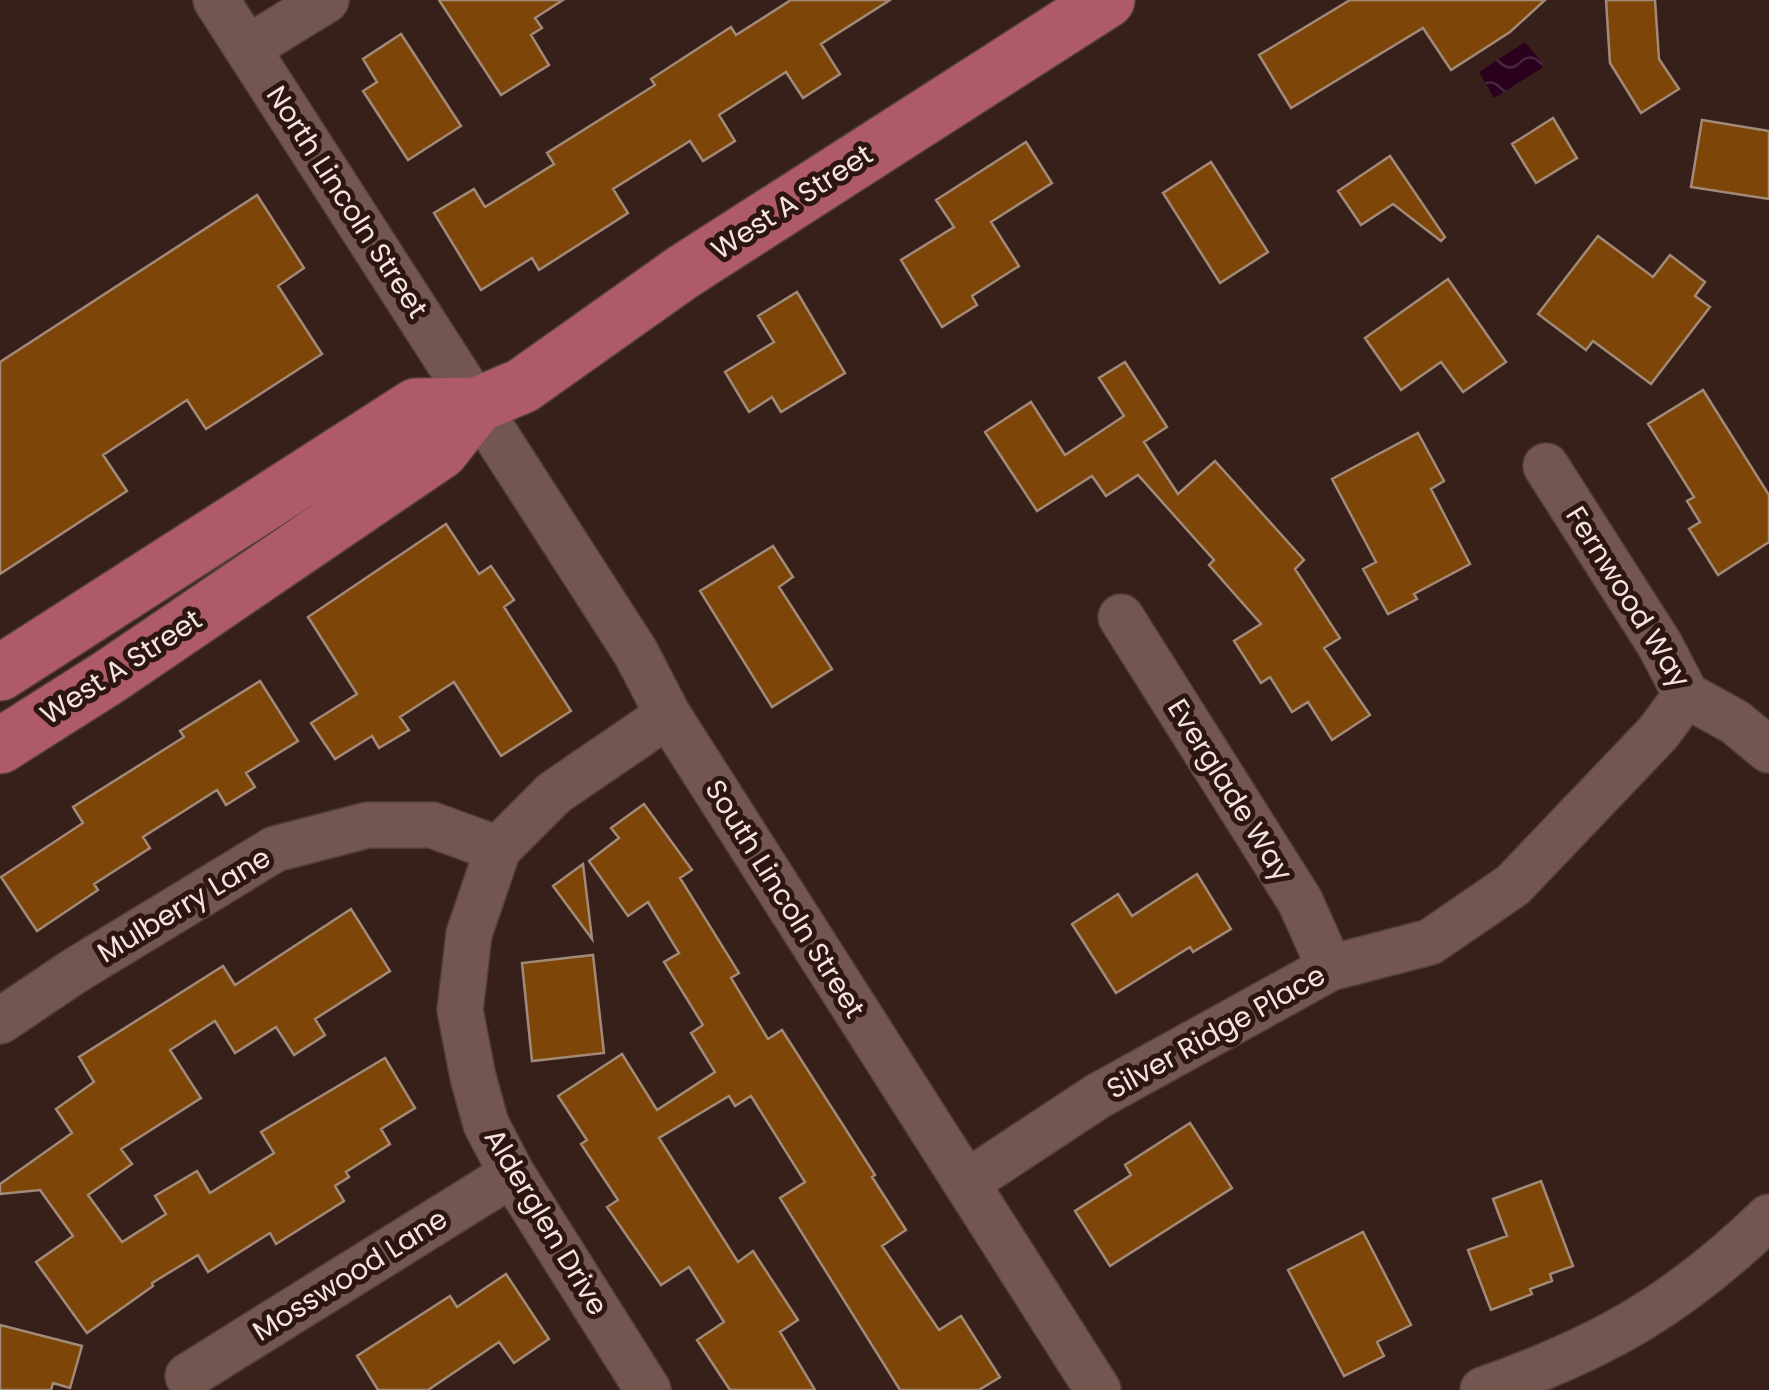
<svg xmlns="http://www.w3.org/2000/svg" width="1769" height="1390" viewBox="0 0 1769 1390" font-family="Poppins,sans-serif">
	<style>
		.water { fill: url(#water-waves) }
		.building { fill: #7d4508; stroke: #a28a78; stroke-width: 2.5 }
		.lines { fill: none; stroke-linecap: round; stroke-linejoin: round }
		.minor-casing { stroke: #513d39; stroke-width: 48 }
		.major-casing { stroke: #513d39; stroke-width: 58 }
		.minor { stroke: #72564f; stroke-width: 45 }
		.major { stroke: #af5a69; stroke-width: 55 }
		.labels { text-anchor: middle; dominant-baseline: central; stroke-width: 10; stroke-linejoin: round; paint-order: stroke }
		.street-label { font-size: 28px; fill: #f4e3df; stroke: #2d1611 }
	</style>
	<defs>
		<pattern id="water-waves" width="16" height="10" patternUnits="userSpaceOnUse" patternTransform="scale(2.5)"><rect width="16" height="10" fill="#29011e"/><path d="M0 5q4-4 8 0t8 0" fill="none" stroke="#49263e"/></pattern>
	</defs>
	<rect width="100%" height="100%" fill="#371f1a"/>
	<path class="water" d="M 1525,42 L 1543,64 L 1542,68 L 1494,98 L 1479,72 Z"/>
	<path class="building" d="M 439,0 L 563,0 L 535,18 L 542,28 L 531,35 L 549,65 L 501,95 Z
		M 791,0 L 890,0 L 821,44 L 840,74 L 803,98 L 786,72 L 719,115 L 735,141 L 703,161 L 690,141 L 613,189 L 628,213 L 539,270 L 532,258 L 481,290 L 434,213 L 474,189 L 485,207 L 554,164 L 547,153 L 655,85 L 651,79 L 731,27 L 736,35 Z
		M 1350,0 L 1545,0 L 1510,32 L 1451,70 L 1423,28 L 1291,108 L 1259,55 Z
		M 1606,0 L 1655,0 L 1659,59 L 1679,89 L 1641,113 L 1610,63 Z
		M 401,34 L 461,126 L 408,160 L 363,91 L 377,82 L 363,59 Z
		M 1553,118 L 1577,158 L 1536,183 L 1512,144 Z
		M 1702,120 L 1769,131 L 1769,199 L 1691,187 Z
		M 1026,142 L 1052,183 L 991,222 L 1019,266 L 972,296 L 977,305 L 942,327 L 901,260 L 954,227 L 936,200 Z
		M 1390,156 L 1445,237 L 1441,241 L 1393,204 L 1361,225 L 1338,191 Z
		M 1211,162 L 1268,252 L 1220,283 L 1163,193 Z
		M 257,195 L 304,268 L 278,286 L 322,354 L 206,429 L 187,400 L 103,455 L 127,491 L 0,574 L 0,362 Z
		M 1598,236 L 1653,277 L 1670,255 L 1705,282 L 1695,296 L 1710,307 L 1651,384 L 1593,341 L 1586,350 L 1538,314 Z
		M 1448,279 L 1506,362 L 1463,392 L 1441,362 L 1401,390 L 1365,338 Z
		M 797,292 L 845,373 L 781,412 L 772,397 L 749,412 L 725,372 L 774,342 L 758,316 Z
		M 1125,362 L 1167,427 L 1144,442 L 1178,494 L 1215,461 L 1304,560 L 1295,569 L 1340,638 L 1324,648 L 1370,715 L 1332,740 L 1308,702 L 1292,712 L 1270,677 L 1261,683 L 1234,641 L 1261,624 L 1209,565 L 1214,560 L 1138,475 L 1106,496 L 1092,476 L 1037,511 L 985,432 L 1031,402 L 1065,455 L 1124,416 L 1099,378 Z
		M 1703,390 L 1769,495 L 1769,542 L 1718,575 L 1689,529 L 1700,522 L 1687,501 L 1694,497 L 1648,424 Z
		M 1418,433 L 1444,481 L 1431,489 L 1470,564 L 1414,594 L 1417,599 L 1388,614 L 1363,569 L 1376,562 L 1332,479 Z
		M 446,524 L 479,574 L 491,566 L 514,600 L 504,607 L 571,711 L 501,756 L 454,682 L 400,717 L 409,730 L 379,748 L 372,736 L 335,759 L 311,723 L 357,694 L 308,617 Z
		M 773,546 L 793,577 L 779,587 L 832,669 L 772,707 L 700,591 Z
		M 260,681 L 298,741 L 246,773 L 255,787 L 226,805 L 217,790 L 143,837 L 150,848 L 94,884 L 98,890 L 37,931 L 1,877 L 83,823 L 73,807 L 184,737 L 180,731 Z
		M 644,804 L 692,870 L 680,878 L 739,973 L 731,978 L 768,1039 L 782,1030 L 875,1175 L 872,1177 L 906,1230 L 882,1246 L 939,1330 L 961,1316 L 1000,1377 L 979,1390 L 900,1390 L 780,1198 L 805,1182 L 751,1096 L 735,1106 L 729,1096 L 659,1138 L 738,1262 L 753,1251 L 798,1320 L 780,1332 L 815,1390 L 730,1390 L 697,1340 L 724,1322 L 689,1267 L 661,1285 L 607,1207 L 618,1200 L 581,1144 L 587,1140 L 558,1096 L 622,1054 L 657,1110 L 715,1072 L 691,1033 L 703,1025 L 664,962 L 679,953 L 648,902 L 628,916 L 589,861 L 619,838 L 611,828 Z
		M 583,864 L 592,939 L 553,886 Z
		M 1197,874 L 1231,929 L 1193,952 L 1190,947 L 1116,993 L 1072,924 L 1118,894 L 1132,916 Z
		M 351,909 L 390,971 L 315,1019 L 325,1035 L 294,1055 L 276,1027 L 235,1053 L 215,1021 L 170,1050 L 201,1098 L 121,1149 L 132,1164 L 88,1195 L 122,1242 L 166,1214 L 155,1196 L 197,1171 L 210,1193 L 274,1153 L 261,1132 L 385,1058 L 415,1108 L 381,1129 L 390,1144 L 346,1172 L 349,1177 L 335,1186 L 344,1201 L 276,1244 L 270,1233 L 208,1272 L 198,1255 L 152,1283 L 153,1286 L 87,1333 L 36,1262 L 73,1236 L 40,1190 L 0,1194 L 0,1184 L 72,1133 L 56,1109 L 94,1082 L 79,1057 L 223,966 L 235,985 Z
		M 593,955 L 604,1053 L 532,1061 L 522,963 Z
		M 1190,1123 L 1232,1188 L 1110,1266 L 1075,1211 L 1131,1175 L 1125,1165 Z
		M 1541,1181 L 1573,1266 L 1550,1274 L 1552,1281 L 1530,1289 L 1532,1294 L 1491,1310 L 1468,1250 L 1507,1236 L 1493,1199 Z
		M 1363,1232 L 1411,1325 L 1377,1342 L 1384,1356 L 1344,1376 L 1288,1270 Z
		M 506,1274 L 549,1339 L 514,1363 L 499,1342 L 428,1390 L 378,1390 L 357,1356 L 450,1296 L 457,1307 Z
		M 0,1325 L 82,1346 L 70,1388 L 53,1383 L 51,1390 L 0,1390 Z"/>
	<g class="lines">
		<g class="minor-casing">
			<path id="minor" d="M 216,0 L 636,653 L 668,715 L 1098,1390
				M 248,48 L 326,0
				M 1546,466 L 1660,645 L 1686,695 L 1735,722 L 1769,750
				M 1121,617 L 1300,901 L 1330,968
				M 0,1021 L 76,970 L 275,849 L 368,825 L 432,825 L 498,849
				M 966,1183 L 1098,1096 L 1330,968 L 1430,942 L 1513,885 L 1658,733 L 1686,695
				M 188,1376 L 512,1174
				M 648,1390 L 512,1174 L 486,1124 L 473,1077 L 460,1010 L 469,934 L 498,849 L 554,793 L 668,715
				M 1483,1390 C 1602,1348 1677,1306 1769,1217"/>
		</g>
		<g class="major-casing">
			<path id="major" d="M 0,673 L 416,406 L 477,405 L 522,386 L 683,272 L 1107,0
				M 0,746 L 109,677 L 441,451 L 477,405"/>
		</g>
		<use href="#minor" class="minor"/>
		<use href="#major" class="major"/>
	</g>
	<g class="labels">
		<g class="street-label">
			<text transform="translate(347 202) rotate(57)">North Lincoln Street</text>
			<text transform="translate(792 202) rotate(-33)">West A Street</text>
			<text transform="translate(1628 597) rotate(58)">Fernwood Way</text>
			<text transform="translate(121 667) rotate(-33)">West A Street</text>
			<text transform="translate(1230 790) rotate(58)">Everglade Way</text>
			<text transform="translate(785 899) rotate(58)">South Lincoln Street</text>
			<text transform="translate(184 905) rotate(-31)">Mulberry Lane</text>
			<text transform="translate(1216 1032) rotate(-29)">Silver Ridge Place</text>
			<text transform="translate(546 1222) rotate(59)">Alderglen Drive</text>
			<text transform="translate(350 1275) rotate(-32)">Mosswood Lane</text>
		</g>
	</g>
</svg>
